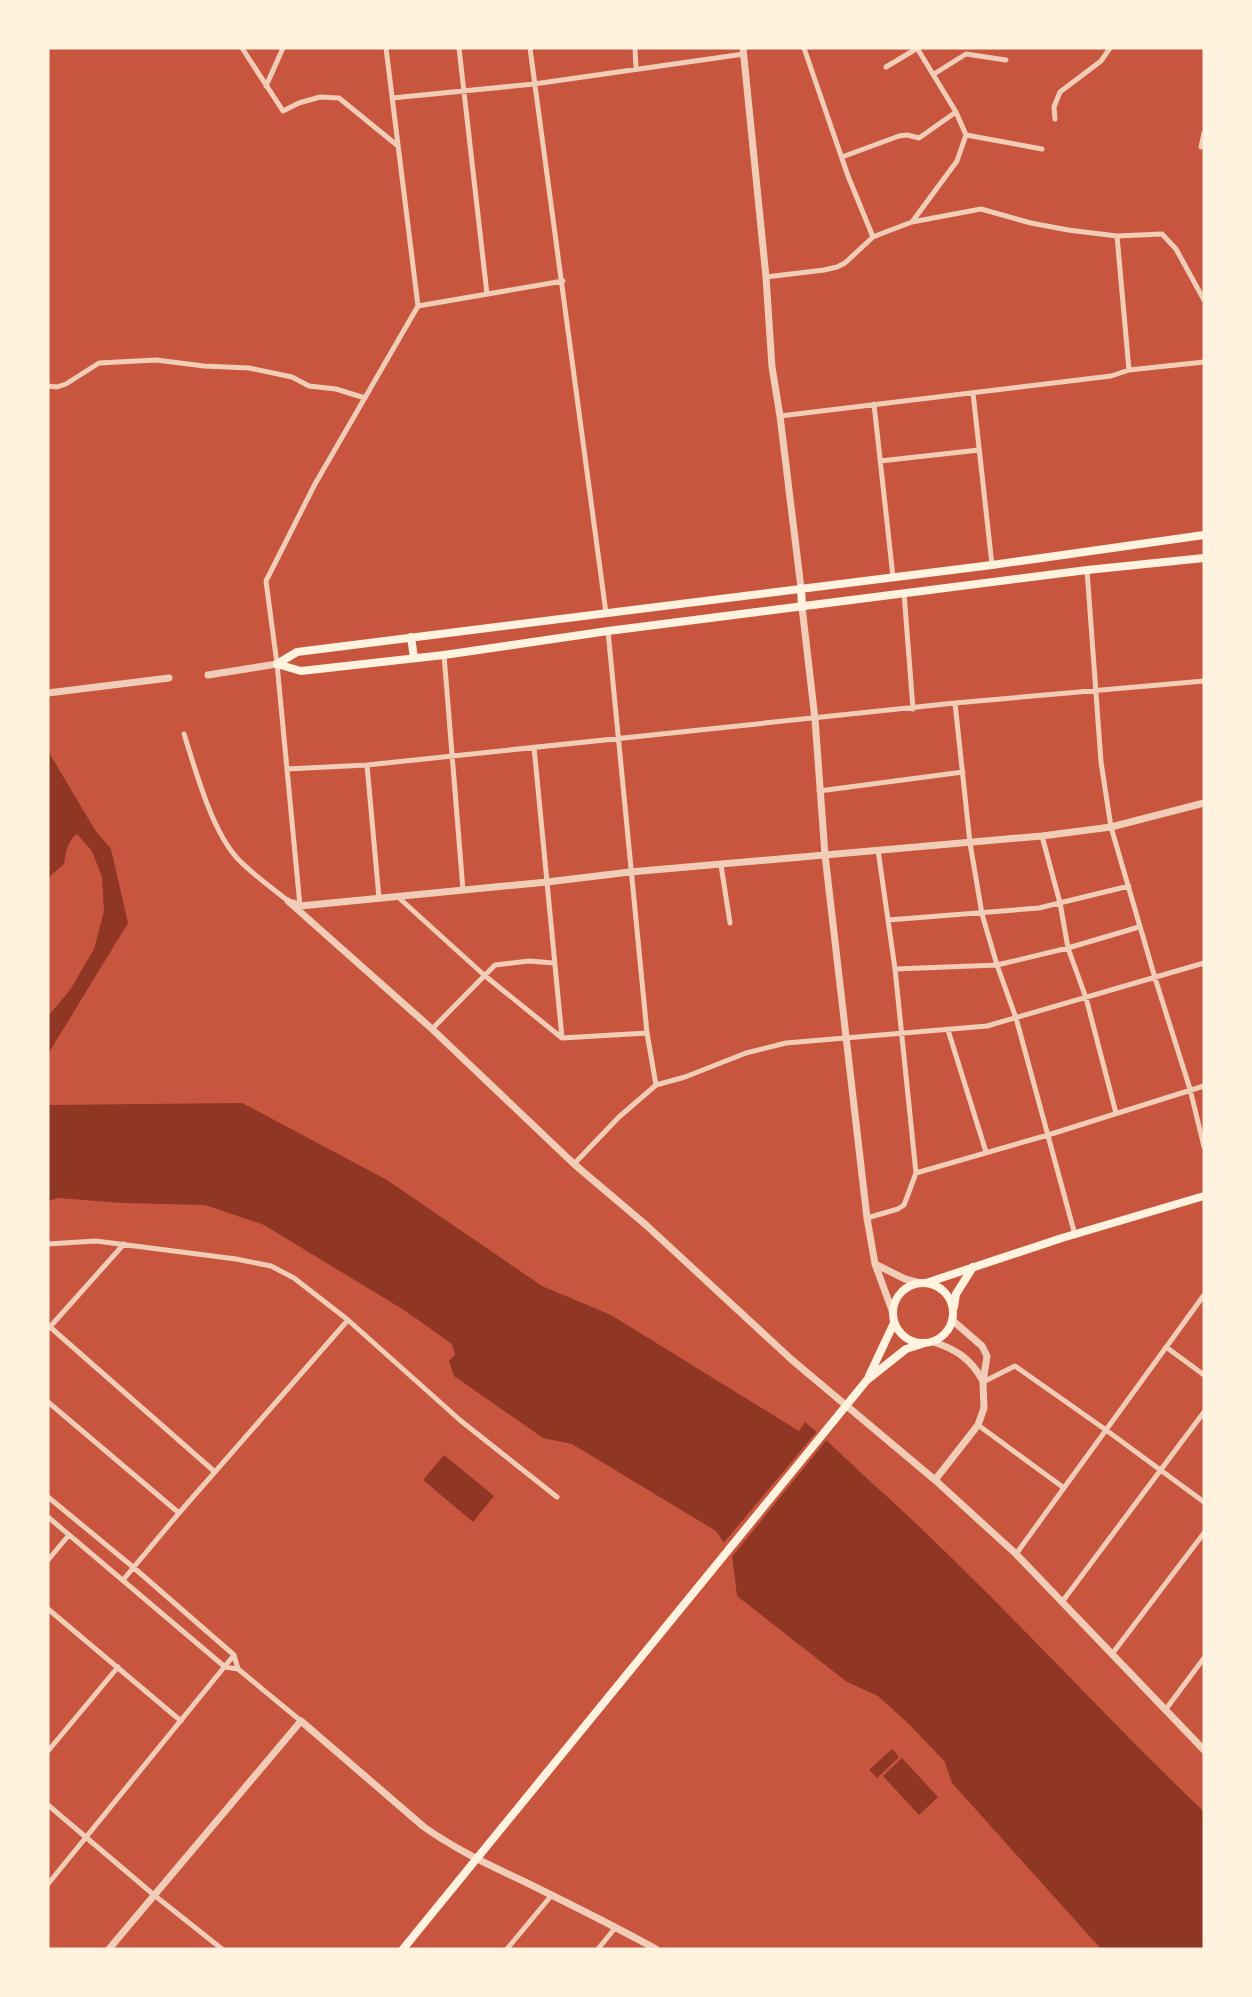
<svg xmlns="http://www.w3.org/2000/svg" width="1252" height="1997" viewBox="0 0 1252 1997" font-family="'Libre Baskerville',serif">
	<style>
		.water { fill: #8f3625 }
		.pier { fill: #c8553d }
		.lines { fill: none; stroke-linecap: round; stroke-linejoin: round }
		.minor { stroke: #f1ccb7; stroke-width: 5 }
		.tertiary { stroke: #f1ccb7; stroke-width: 7 }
		.secondary { stroke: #fff3e0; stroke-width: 8 }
		.trunk { stroke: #fff3e0; stroke-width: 8 }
	</style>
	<rect width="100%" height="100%" fill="#c8553d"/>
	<path class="water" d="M 48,751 L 95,830 L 111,849 L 128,923 L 48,1054 L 48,1016 L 70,990 L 94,949 L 104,911 L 102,877 L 92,851 L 77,834 C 67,841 66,853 64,864 L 51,875 L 48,882 Z
		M 242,1103 L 387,1180 L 542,1286 L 611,1315 L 799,1431 L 805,1422 C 832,1444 856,1469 882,1492 C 994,1594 1095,1707 1204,1812 L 1204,1949 L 1101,1949 L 952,1783 L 945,1762 L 910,1725 L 878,1696 L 847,1682 L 737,1596 L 732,1555 L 716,1531 L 572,1444 L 543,1438 L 454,1376 L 449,1361 L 455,1355 L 452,1344 L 404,1310 L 264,1225 L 205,1205 L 123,1203 L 58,1198 L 48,1201 L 48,1105 Z
		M 444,1455 L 494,1496 L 473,1522 L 423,1480 Z
		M 892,1749 L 899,1757 L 877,1778 L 869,1770 Z
		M 902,1758 L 938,1797 L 919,1815 L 883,1776 Z"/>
	<path class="pier" d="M 819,1429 L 829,1437 L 730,1559 L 722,1545 Z"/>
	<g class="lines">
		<path class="minor" d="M 242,48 L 283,111 L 299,103 L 320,97 L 339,98 L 398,146
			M 459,48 L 487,294
			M 530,48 L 606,613
			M 635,48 L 636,69
			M 804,48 L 848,176 L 873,237
			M 886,67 L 916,49
			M 934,74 L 966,54 L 1006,60
			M 266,86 L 283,48
			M 392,98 L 534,84 L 744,54
			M 1055,119 L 1054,107 L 1060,92 L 1101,61 L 1110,48
			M 966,135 L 1042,149
			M 1201,147 L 1204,133
			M 842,157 L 899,136 L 907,135 L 919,138 L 956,112
			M 912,222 L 957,161 L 966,135 L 956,112 L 917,48
			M 1117,236 L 1129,370
			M 766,277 L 824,270 L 837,267 L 845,263 L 873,237 L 883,233 L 912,222 L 981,209 L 1031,223 L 1068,230 L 1117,236 L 1162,234 L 1176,249 L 1204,300
			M 418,306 L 563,281
			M 48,386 L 57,387 L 66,384 L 99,363 L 156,360 L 204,366 L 249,368 L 292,377 L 309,386 L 336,389 L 365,398
			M 973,393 L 992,565
			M 874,404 L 893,577
			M 780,416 L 1111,376 L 1129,370 L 1204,362
			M 880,461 L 979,450
			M 1087,570 L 1101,762 L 1111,827 L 1155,978 L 1190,1089 L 1204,1147
			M 904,593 L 913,709
			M 608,631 L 647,1033 L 656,1085
			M 444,655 L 463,890
			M 955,703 L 970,843 L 982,914 L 997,965 L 1016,1018 L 1075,1235
			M 184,734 C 196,771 211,829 237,858 C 252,874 271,887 288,901
			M 534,747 L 562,1038
			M 367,765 L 379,898
			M 287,769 L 367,765 L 955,703 L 1204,681
			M 819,791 L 963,772
			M 1042,836 L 1060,903 L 1068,948 L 1086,998 L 1116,1113
			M 721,865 L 730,923
			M 398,897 L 484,975 L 562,1038 L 647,1033
			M 300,906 L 277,664 L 266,581 L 315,484 L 418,306 L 386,48
			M 888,920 L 1039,908 L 1129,886
			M 895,969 L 997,965 L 1068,948 L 1139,927
			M 432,1029 L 495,965 L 529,961 L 554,963
			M 948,1030 L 986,1152
			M 574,1164 L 619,1117 L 656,1085 L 685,1077 L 746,1053 L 786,1043 L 987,1026 L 1204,963
			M 916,1173 L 1048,1135 L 1204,1086
			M 867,1218 L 898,1209 L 904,1205 L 916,1173 L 895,969 L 878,850
			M 48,1244 L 96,1241 L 236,1259 L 271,1266 L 294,1278 L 348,1320 L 461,1421 L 557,1497
			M 50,1327 L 215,1472
			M 49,1328 L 124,1244
			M 1166,1347 L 1204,1375
			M 983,1382 L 1015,1366 L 1106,1430 L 1204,1502
			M 48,1402 L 179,1513
			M 978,1425 L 1064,1488
			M 48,1497 L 133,1567 L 234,1655 L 238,1669
			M 48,1517 L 225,1667 L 238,1669 L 301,1721
			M 1016,1554 L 1204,1295
			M 48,1560 L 69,1535
			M 123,1580 L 179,1513 L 348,1320
			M 1062,1602 L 1204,1412
			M 48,1609 L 181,1721
			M 1112,1654 L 1204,1533
			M 1166,1709 L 1204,1658
			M 48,1751 L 118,1667
			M 48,1805 L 154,1895 L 222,1949
			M 48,1884 L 234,1655
			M 507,1949 L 551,1896
			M 598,1949 L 616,1927"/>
		<path class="tertiary" d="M 743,48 L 766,277 L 772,367 L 780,416 L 801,588
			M 802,607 L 815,719 L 825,855 L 867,1218 L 875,1264 L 893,1313
			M 208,675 L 277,664
			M 48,693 L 169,678
			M 288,901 L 432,1029 L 574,1164 L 646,1225 L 792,1360 L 935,1480 L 1016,1554 L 1204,1750
			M 293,903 L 300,906 L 547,882 L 630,872 L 1042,836 L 1111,827 L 1204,803
			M 875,1264 L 905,1279 L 920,1283
			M 933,1342 C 956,1349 971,1359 983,1381
			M 935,1480 L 978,1425 L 984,1408 L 983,1382 L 987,1356 L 982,1346 L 952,1320
			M 109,1949 L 301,1721 L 424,1827 C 455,1849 487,1864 521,1880 C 566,1902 612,1925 656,1949"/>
		<path class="secondary" d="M893 1313a30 30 0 1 1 60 0a30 30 0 1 1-60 0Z
			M 926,1283 L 1062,1238 L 1204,1196
			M 954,1307 L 956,1294 L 973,1267
			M 869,1376 L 894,1323
			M 403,1949 L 867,1380 L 906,1349 L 925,1343"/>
		<path class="trunk" d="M 801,588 L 802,607
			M 411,637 L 414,658
			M 277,664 L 297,652 L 992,565 L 1204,535
			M 277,664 L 301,671 L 444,655 L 608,631 L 1087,570 L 1204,558"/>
	</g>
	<rect width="1252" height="1997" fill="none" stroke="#fff3e0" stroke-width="99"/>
</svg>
